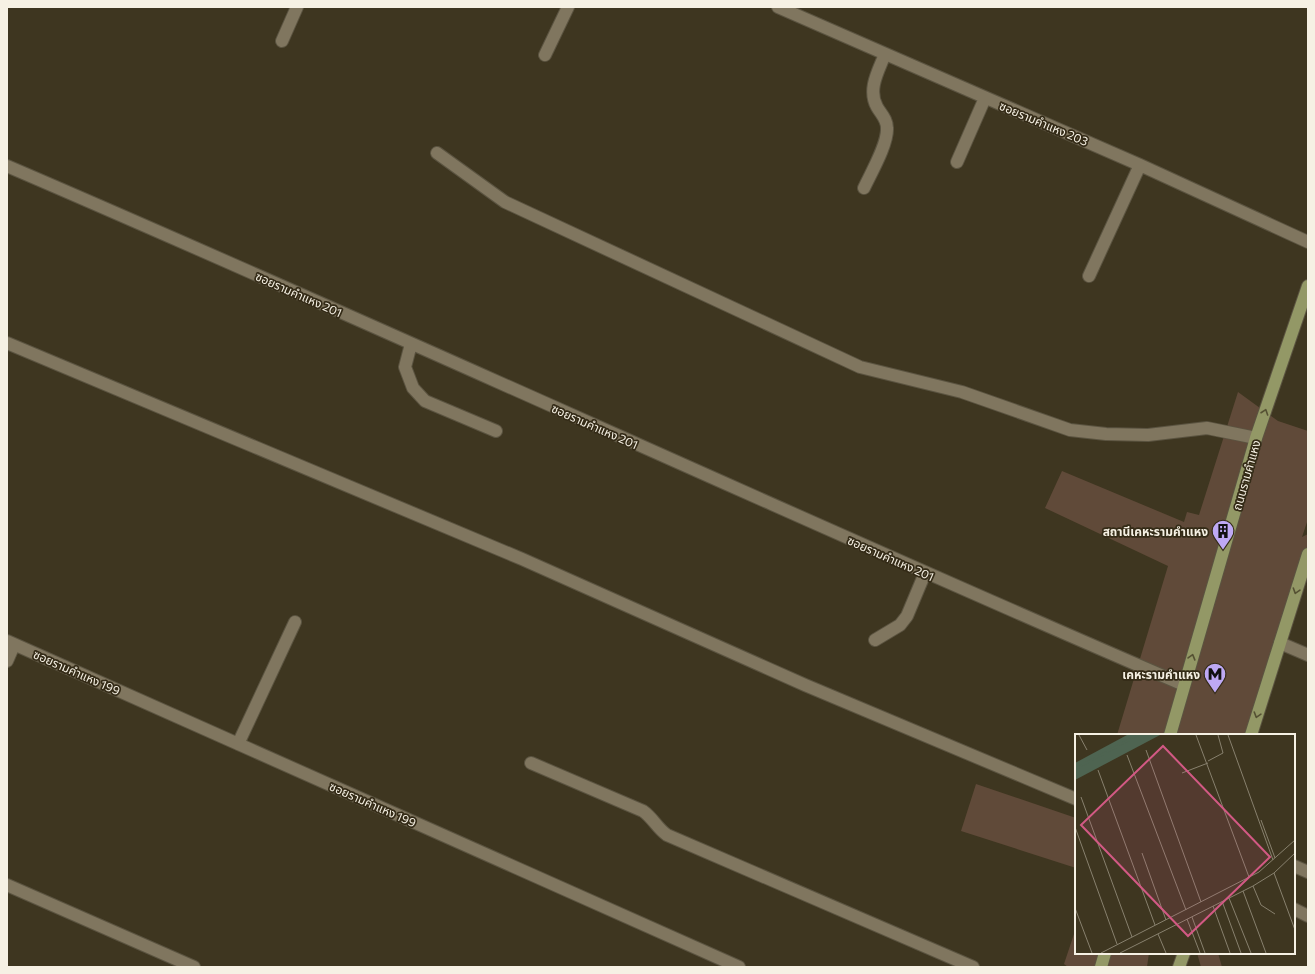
<svg xmlns="http://www.w3.org/2000/svg" width="1315" height="974" viewBox="0 0 1315 974" font-family="Commissioner,'Noto Sans Thai',sans-serif">
	<style>
		.building { fill: #604a39 }
		.lines { fill: none; stroke-linecap: round; stroke-linejoin: round }
		.minor-casing { stroke: #5b5441; stroke-width: 14 }
		.major-casing { stroke: #5b5441; stroke-width: 14 }
		.minor { stroke: #80765f; stroke-width: 12 }
		.major { stroke: #939866; stroke-width: 12 }
		.oneway { stroke: #555133 }
		.labels { text-anchor: middle; dominant-baseline: central; stroke-width: 3.5; stroke-linejoin: round; paint-order: stroke }
		.street-label { font-size: 12px; fill: #f6f1e4; stroke: #342b17 }
		.poi-label { font-size: 12px; font-weight: bold; fill: #f6f1e4; stroke: #342b17; text-anchor: end }
		.inset-river { fill: none; stroke: #4e6451; stroke-width: 2 }
		.inset-road { fill: none; stroke: #88816e; stroke-width: 1 }
		.view { fill: #d25984; fill-opacity: 0.15; stroke: #d25984; stroke-width: 2 }
		.inset-edge { fill: none; stroke: #f6f1e4; stroke-width: 2 }
	</style>
	<rect width="100%" height="100%" fill="#3e3620"/>
	<path class="building" d="M 1238,392 L 1278,421 L 1308,431 L 1308,519 L 1302,537 L 1308,534 L 1308,570 L 1256,735 L 1117,735 L 1168,566 L 1045,508 L 1062,471 L 1184,522 L 1187,512 L 1199,515 Z
		M 976,784 L 1076,818 L 1076,868 L 961,831 Z
		M 1076,928 L 1076,953 L 1149,953 L 1147,967 L 1068,967 L 1064,964 Z
		M 1197,953 L 1218,953 L 1222,967 L 1201,967 Z"/>
	<g class="lines">
		<g class="minor-casing">
			<path id="minor" d="M 778,7 L 1140,165 L 1308,242
				M 282,41 L 297,7
				M 545,55 L 568,7
				M 437,153 L 505,202 L 860,367 L 962,392 L 1070,430 L 1106,434 L 1148,435 L 1207,428 L 1256,438
				M 957,162 L 985,98
				M 7,166 C 401,335 790,516 1184,685
				M 864,188 C 871,173 888,144 887,128 C 887,119 881,114 877,107 C 867,89 879,70 885,54
				M 1089,276 L 1140,165
				M 7,343 L 522,559 L 805,685 L 1076,799
				M 411,344 L 405,367 L 413,388 L 425,401 L 496,431
				M 875,640 L 900,625 L 907,616 L 925,573
				M 7,641 L 739,967
				M 1280,643 L 1308,655
				M 7,661 L 14,645
				M 238,744 L 295,622
				M 531,763 L 643,811 C 653,818 657,828 667,835 L 973,967
				M 1294,866 L 1308,872
				M 7,885 L 194,967
				M 1294,909 L 1308,916"/>
		</g>
		<g class="major-casing">
			<path id="major" d="M 1170,735 L 1256,438 L 1308,286
				M 1251,735 L 1308,554
				M 1101,967 L 1105,953
				M 1179,967 L 1184,953"/>
		</g>
		<use href="#minor" class="minor"/>
		<use href="#major" class="major"/>
	</g>
	<defs><path id="oneway-chevron" d="M-2-3.5L2.5 0L-2 3.5" fill="none" stroke-width="1.6" stroke-linecap="round" stroke-linejoin="round"/></defs>
	<g class="oneway">
		<use href="#oneway-chevron" transform="translate(1265 412) rotate(-71)"/>
		<use href="#oneway-chevron" transform="translate(1296 591) rotate(108)"/>
		<use href="#oneway-chevron" transform="translate(1192 657) rotate(-74)"/>
		<use href="#oneway-chevron" transform="translate(1257 715) rotate(107)"/>
	</g>
	<defs>
		<g id="building-pin" transform="scale(1.15)"><path d="M0 17L-7.5 6A9.5 9.5 0 1 1 7.5 6Z" fill="#bea9f4" stroke="#342b17"/><path d="M-4-6H4V6H1V3H-1V6H-4ZM-2.5-4.3h1.7v1.8h-1.7ZM.8-4.3h1.7v1.8H.8ZM-2.5-1h1.7V.8h-1.7ZM.8-1h1.7V.8H.8Z" fill="#111"/></g>
		<g id="metro-pin" transform="scale(1.15)"><path d="M0 17L-7.5 6A9.5 9.5 0 1 1 7.5 6Z" fill="#bea9f4" stroke="#342b17"/><path d="M-5.5 5V-5H-3L0 0L3-5H5.5V5H3V-.5L0 4L-3-.5V5Z" fill="#111"/></g>
	</defs>
	<g fill-rule="evenodd">
		<use href="#building-pin" x="1223" y="531"/>
		<use href="#metro-pin" x="1215" y="674"/>
	</g>
	<g class="labels">
		<g class="street-label">
			<text transform="translate(1044 123) rotate(23)">ซอยรามคำแหง 203</text>
			<text transform="translate(299 294) rotate(24)">ซอยรามคำแหง 201</text>
			<text transform="translate(595 426) rotate(24)">ซอยรามคำแหง 201</text>
			<text transform="translate(1246 475) rotate(-74)">ถนนรามคำแหง</text>
			<text transform="translate(891 558) rotate(24)">ซอยรามคำแหง 201</text>
			<text transform="translate(77 672) rotate(24)">ซอยรามคำแหง 199</text>
			<text transform="translate(373 804) rotate(24)">ซอยรามคำแหง 199</text>
		</g>
		<g class="poi-label">
			<text x="1208" y="531">สถานีเคหะรามคำแหง</text>
			<text x="1200" y="674">เคหะรามคำแหง</text>
		</g>
	</g>
	<g transform="translate(1075 734)">
		<rect width="220" height="220" fill="#3e3620"/>
		<path d="M 52,1 L 85,1 L 0,46 L 0,29 Z" fill="#4e6451"/>
		<path class="inset-river" d="M 0,35 L 63,1"/>
		<path class="inset-road" d="M 4,1 L 12,16M 121,1 L 174,143M 153,1 L 198,126M 71,16 L 126,168M 52,21 L 111,176M 133,27 L 148,19 L 143,1M 23,36 L 80,191M 107,39 L 133,29M 6,63 L 57,203M 186,86 L 200,124M 0,93 L 42,210M 67,119 L 91,186M 199,139 L 220,196M 178,152 L 186,171 L 200,180M 168,157 L 191,219M 154,164 L 176,219M 147,167 L 166,219M 138,172 L 155,219M 0,174 L 17,219M 117,183 L 130,219M 112,185 L 125,219M 83,200 L 91,219M 26,219 L 184,138 L 220,106M 45,219 L 178,152 L 199,139 L 220,119"/>
		<path class="view" d="M 88,12 L 195,123 L 113,202 L 6,91 Z"/>
		<rect width="220" height="220" class="inset-edge"/>
	</g>
	<rect width="1315" height="974" fill="none" stroke="#f6f1e4" stroke-width="16"/>
</svg>
